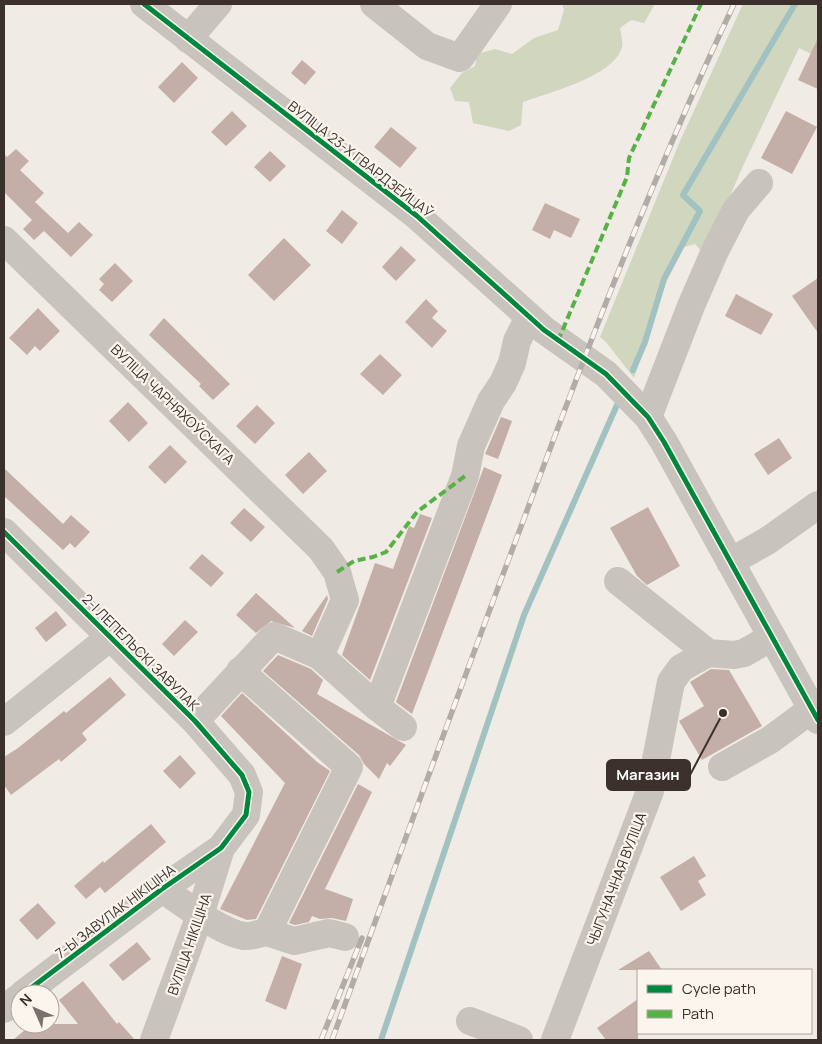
<svg xmlns="http://www.w3.org/2000/svg" width="822" height="1044" viewBox="0 0 822 1044" font-family="Manrope,sans-serif">
	<style>
		.green { fill: #d1d6bf }
		.lines { fill: none; stroke-linecap: round; stroke-linejoin: round }
		.stream { stroke: #a1c2c1; stroke-width: 6 }
		.building { fill: #c3afa7 }
		.minor { stroke: #c9c3be; stroke-width: 28 }
		.rail-casing { stroke: #b1aca8; stroke-width: 5.5 }
		.rail { stroke: #fbf5ee; stroke-width: 4; stroke-dasharray: 11; stroke-linecap: butt }
		.quiet { stroke: #57b246; stroke-width: 4; stroke-dasharray: 8 4; stroke-linecap: butt }
		.cycleway-casing { stroke: #fbf5ee; stroke-width: 8 }
		.cycleway { stroke: #00873e; stroke-width: 5 }
		.labels { text-anchor: middle; dominant-baseline: central; stroke-width: 4.5; stroke-linejoin: round; paint-order: stroke }
		.street-label { font-size: 14px; fill: #3b302b; stroke: #fbf5ee }
		.leader { fill: none; stroke: #3b302b; stroke-width: 2 }
		.callout-dot { fill: #3b302b; stroke: #fbf5ee; stroke-width: 2 }
		.callout { fill: #3b302b; stroke: #3b302b; stroke-width: 2 }
		.callout-label { font-size: 15px; text-anchor: middle; font-weight: bold; fill: #fff }
	</style>
	<rect width="100%" height="100%" fill="#f0ebe5"/>
	<path class="green" d="M 562,4 L 655,4 L 644,23 L 631,20 L 620,28 C 621,34 623,42 622,47 C 615,76 548,93 523,102 L 521,125 L 509,131 L 473,123 L 469,102 L 455,101 L 450,88 L 462,73 L 475,66 L 477,54 L 495,49 L 512,54 L 534,38 L 558,30 L 564,10 Z
		M 743,4 L 818,4 L 818,57 L 799,48 L 742,168 L 705,255 L 695,244 L 684,247 L 667,280 L 634,378 L 606,342 L 600,337 L 680,141 Z"/>
	<g class="lines">
		<path class="stream" d="M 633,370 L 645,342 L 664,279 L 700,211 L 683,195 L 795,4
			M 381,1040 L 524,615 L 617,405"/>
	</g>
	<path class="building" d="M 818,38 L 818,89 L 798,80 Z
		M 302,60 L 316,72 L 305,85 L 291,73 Z
		M 182,62 L 198,78 L 174,103 L 158,87 Z
		M 232,111 L 247,126 L 226,146 L 211,132 Z
		M 786,111 L 817,127 L 792,174 L 761,158 Z
		M 391,127 L 417,148 L 400,168 L 374,147 Z
		M 16,149 L 29,161 L 20,170 L 44,193 L 35,202 L 68,233 L 79,222 L 93,235 L 71,257 L 44,231 L 34,240 L 23,229 L 32,220 L 4,192 L 4,154 L 7,157 Z
		M 270,151 L 286,166 L 270,182 L 254,167 Z
		M 545,203 L 580,219 L 571,238 L 554,230 L 550,239 L 532,230 Z
		M 342,210 L 358,223 L 342,244 L 326,231 Z
		M 284,238 L 311,265 L 274,301 L 248,275 Z
		M 401,246 L 416,260 L 396,281 L 382,267 Z
		M 115,263 L 133,281 L 112,302 L 99,290 L 104,284 L 99,279 Z
		M 818,278 L 818,333 L 792,296 Z
		M 736,294 L 773,314 L 761,335 L 725,316 Z
		M 426,299 L 438,311 L 432,318 L 447,331 L 432,348 L 405,322 Z
		M 38,308 L 60,331 L 40,351 L 35,346 L 27,355 L 9,338 Z
		M 164,318 L 230,384 L 213,400 L 199,386 L 201,384 L 149,335 Z
		M 380,354 L 402,375 L 383,395 L 360,374 Z
		M 128,402 L 148,423 L 129,442 L 109,421 Z
		M 257,405 L 275,423 L 255,444 L 236,426 Z
		M 501,417 L 512,421 L 498,459 L 485,454 Z
		M 779,438 L 792,458 L 768,475 L 754,454 Z
		M 170,445 L 187,462 L 165,484 L 148,467 Z
		M 309,452 L 327,471 L 303,494 L 285,475 Z
		M 484,467 L 502,475 L 412,714 L 396,702 Z
		M 4,468 L 63,524 L 71,515 L 90,532 L 75,548 L 70,543 L 63,550 L 4,496 Z
		M 648,507 L 680,566 L 647,585 L 637,576 L 610,528 Z
		M 244,508 L 265,527 L 251,542 L 230,523 Z
		M 420,514 L 432,518 L 370,680 L 342,655 L 375,563 L 393,569 L 409,526 L 414,528 Z
		M 202,554 L 224,573 L 211,587 L 189,568 Z
		M 256,593 L 295,628 L 271,621 L 256,633 L 236,615 Z
		M 327,595 L 328,599 L 312,636 L 302,631 Z
		M 56,611 L 67,625 L 46,642 L 35,628 Z
		M 185,620 L 198,632 L 174,656 L 162,644 Z
		M 278,655 L 311,669 L 323,680 L 317,694 L 406,745 L 390,766 L 387,763 L 379,779 L 364,764 L 359,755 L 263,671 Z
		M 711,669 L 729,670 L 762,726 L 702,760 L 679,721 L 704,706 L 690,682 Z
		M 110,677 L 126,695 L 82,733 L 87,740 L 61,762 L 59,759 L 11,795 L 4,785 L 4,757 L 18,748 L 64,711 L 66,713 Z
		M 242,693 L 317,762 L 330,771 L 256,919 L 247,920 L 220,909 L 285,783 L 221,716 Z
		M 180,755 L 196,773 L 180,789 L 163,771 Z
		M 358,784 L 372,792 L 325,889 L 353,899 L 346,921 L 332,918 L 320,919 L 312,916 L 309,922 L 295,925 L 289,923 Z
		M 151,824 L 166,842 L 105,893 L 100,887 L 86,899 L 74,886 L 103,861 L 104,863 Z
		M 694,856 L 706,876 L 698,881 L 706,895 L 681,911 L 660,877 Z
		M 38,903 L 56,923 L 37,940 L 19,920 Z
		M 137,942 L 151,959 L 123,981 L 109,965 Z
		M 649,951 L 662,970 L 618,970 Z
		M 282,956 L 302,964 L 286,1010 L 265,1001 Z
		M 83,981 L 117,1024 L 119,1022 L 135,1040 L 13,1040 L 32,1024 L 78,1024 L 59,1000 Z
		M 638,999 L 638,1040 L 606,1040 L 597,1028 Z"/>
	<g class="lines">
		<path class="minor" d="M 144,4 L 417,216 L 544,330 L 606,374 L 648,417 L 664,442 L 818,720
			M 374,4 L 427,46 L 460,58 L 498,4
			M 188,39 L 218,4
			M 4,240 L 321,549 L 337,572 L 345,600 L 320,656
			M 648,417 L 691,306 L 715,251 L 736,210 L 759,183
			M 4,532 L 195,721 L 242,775 L 249,792 L 246,815 L 221,848 L 162,889 L 23,994
			M 730,562 L 767,541 L 818,505
			M 618,581 L 708,653
			M 377,707 L 465,476 L 471,446 L 491,401 L 503,383 L 512,363 L 517,341 L 529,317
			M 195,721 L 274,636 L 320,656 L 377,707 L 403,727
			M 4,722 L 109,638
			M 722,767 L 770,740 L 812,709
			M 162,889 C 182,902 221,933 244,936 C 251,937 261,933 267,932 L 349,767 L 240,671
			M 267,932 L 294,941 L 329,933 L 345,937
			M 4,1009 L 20,997
			M 470,1021 L 519,1040
			M 154,1040 L 200,915 L 221,848
			M 555,1040 L 650,791 L 671,682 L 681,668 L 708,653 L 734,655 L 744,653 L 772,637"/>
		<g class="rail-casing">
			<path id="rail" d="M 321,1040 L 362,938
				M 332,1040 C 396,865 459,690 525,516 C 589,343 655,171 734,4"/>
		</g>
		<use href="#rail" class="rail"/>
		<path class="quiet" d="M 558,341 L 627,177 L 629,158 L 701,4
			M 337,572 L 354,561 L 373,557 L 386,552 L 417,512 L 465,476"/>
		<g class="cycleway-casing">
			<path id="cycleway" d="M 144,4 L 417,216 L 544,330 L 606,374 L 648,417 L 664,442 L 818,720
				M 4,532 L 195,721 L 242,775 L 249,792 L 246,815 L 221,848 L 162,889 L 23,994"/>
		</g>
		<use href="#cycleway" class="cycleway"/>
	</g>
	<g class="labels">
		<g class="street-label">
			<text transform="translate(361 159) rotate(38)">ВУЛІЦА 23-Х ГВАРДЗЕЙЦАЎ</text>
			<text transform="translate(173 404) rotate(44)">ВУЛІЦА ЧАРНЯХОЎСКАГА</text>
			<text transform="translate(141 652) rotate(45)">2-І ЛЕПЕЛЬСКІ ЗАВУЛАК</text>
			<text transform="translate(616 879) rotate(-69)">ЧЫГУНАЧНАЯ ВУЛІЦА</text>
			<text transform="translate(115 911) rotate(-37)">7-Ы ЗАВУЛАК НІКІЦІНА</text>
			<text transform="translate(189 944) rotate(-71)">ВУЛІЦА НІКІЦІНА</text>
		</g>
	</g>
	<path class="leader" d="M723 713L690 775"/>
	<circle class="callout-dot" cx="723" cy="713" r="5"/>
	<rect class="callout" x="607" y="760" width="83" height="30" rx="5"/>
	<g class="callout-label">
		<text x="648" y="780">Магазин</text>
	</g>
	<rect width="822" height="1044" fill="none" stroke="#3b302b" stroke-width="10"/>
	<rect x="637" y="969" width="175" height="65" fill="#fbf5ee" stroke="#aea6a0"/>
	<rect x="647" y="985" width="25" height="8" fill="#00873e" stroke="#aea6a0"/>
	<text x="682" y="994" font-size="15" fill="#3b302b">Cycle path</text>
	<rect x="647" y="1010" width="25" height="8" fill="#57b246" stroke="#aea6a0"/>
	<text x="682" y="1019" font-size="15" fill="#3b302b">Path</text>
	<g transform="translate(35 1009) rotate(315)"><circle r="24" fill="#fbf5ee" stroke="#aea6a0"/>
	<path d="M0-4L9 19L0 12L-9 19Z" fill="#7a716c"/>
	<text y="-8" font-size="14" font-weight="bold" text-anchor="middle" fill="#3b302b">N</text>
	</g>
</svg>
